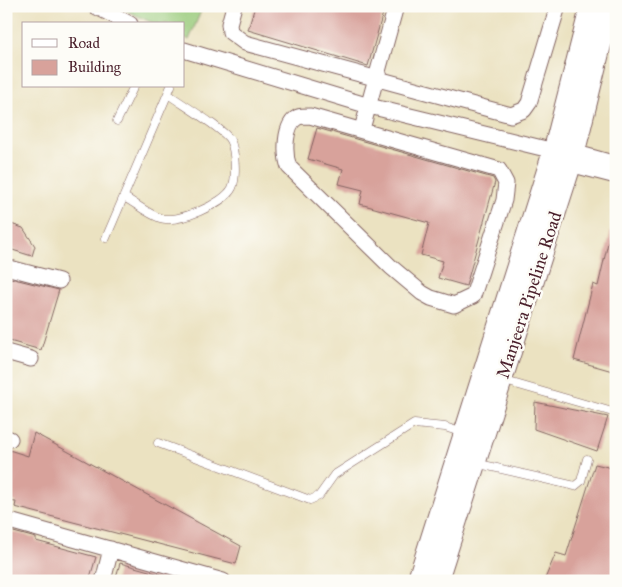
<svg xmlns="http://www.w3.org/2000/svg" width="622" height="587" viewBox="0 0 622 587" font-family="'IM FELL Great Primer',serif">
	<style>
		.green { fill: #99ca7a; stroke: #727452 }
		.building { fill: #d8a29b }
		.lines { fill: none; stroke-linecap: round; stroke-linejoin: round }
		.service-casing { stroke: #826360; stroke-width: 9 }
		.minor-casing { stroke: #826360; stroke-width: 17 }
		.secondary-casing { stroke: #826360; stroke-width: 23 }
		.service { stroke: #fff; stroke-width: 8 }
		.minor { stroke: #fff; stroke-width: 15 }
		.secondary { stroke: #fff; stroke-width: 21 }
		.labels { text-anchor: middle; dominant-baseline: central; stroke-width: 5; stroke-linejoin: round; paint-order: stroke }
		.street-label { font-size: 18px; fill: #4a1f2b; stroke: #fdfcf7 }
	</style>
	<rect width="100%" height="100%" fill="#fdfcf7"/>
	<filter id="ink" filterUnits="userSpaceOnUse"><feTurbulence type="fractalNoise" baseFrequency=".02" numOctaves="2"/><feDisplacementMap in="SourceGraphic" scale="10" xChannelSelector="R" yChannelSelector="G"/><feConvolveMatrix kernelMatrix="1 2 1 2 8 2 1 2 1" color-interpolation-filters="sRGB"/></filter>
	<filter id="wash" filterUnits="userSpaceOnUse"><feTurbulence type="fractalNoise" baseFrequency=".0096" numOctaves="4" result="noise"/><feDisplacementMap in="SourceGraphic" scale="20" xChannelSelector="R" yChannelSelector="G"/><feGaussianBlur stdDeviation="1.12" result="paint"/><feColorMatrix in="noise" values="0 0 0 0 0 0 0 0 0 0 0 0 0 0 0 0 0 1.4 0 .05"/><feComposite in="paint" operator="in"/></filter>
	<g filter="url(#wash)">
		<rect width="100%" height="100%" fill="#ebe2c1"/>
		<path class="green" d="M 117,6 L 203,6 L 189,40 L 184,37 L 184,24 L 155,24 Z"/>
		<g id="blocks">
			<path class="building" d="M 255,6 L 385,6 L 368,66 L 248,30 Z
				M 317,128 L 493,178 L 495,182 L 466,286 L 438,278 L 443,261 L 421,255 L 429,223 L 360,204 L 363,190 L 339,184 L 343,169 L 308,159 Z
				M 11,224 L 23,228 L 35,246 L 32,256 L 6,248 L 6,228 L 9,229 Z
				M 611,230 L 616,231 L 616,372 L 574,360 L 593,284 L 598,286 Z
				M 6,277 L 59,290 L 41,350 L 6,340 Z
				M 535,402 L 608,417 L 597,451 L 534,429 Z
				M 34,433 L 241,546 L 236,564 L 15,507 L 16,502 L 6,501 L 6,449 L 28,456 Z
				M 595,464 L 616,469 L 616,581 L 544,581 L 556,553 L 566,556 Z
				M 6,530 L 36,538 L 36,541 L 96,557 L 89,581 L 6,581 Z
				M 120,563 L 171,577 L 170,581 L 115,581 Z"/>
		</g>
	</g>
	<g filter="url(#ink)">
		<use href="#blocks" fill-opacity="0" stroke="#826360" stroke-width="1"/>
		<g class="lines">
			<g class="service-casing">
				<path id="service" d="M 117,121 L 134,86
					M 124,197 C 135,203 148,214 160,218 C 177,224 224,204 232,188 C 237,178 235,149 230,140 C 224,129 180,103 168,94
					M 106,238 L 171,86
					M 502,380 L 616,413
					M 158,443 L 310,500 L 319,496 L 334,475 L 414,424 L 445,427 L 463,433
					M 475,463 L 575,486 L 581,481 L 587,459"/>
			</g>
			<g class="minor-casing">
				<path id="minor" d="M 95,6 L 130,24
					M 234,6 L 229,24 L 230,32 L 245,43 L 511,115 L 524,110 L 529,103 L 558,6
					M 184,50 L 369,106 L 546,149 L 555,147 L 616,164
					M 310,116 L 499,170 L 506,183 L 504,200 L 473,296 L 454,305 L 431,298 L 422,293 L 391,267 L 289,167 C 284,154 284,124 298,117 C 301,116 306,116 310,116 Z
					M 362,129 L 396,6
					M 562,162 L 616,176
					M 6,267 L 59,281
					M 6,352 L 31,359
					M 6,438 L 10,439
					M 6,520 L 223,581
					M 103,581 L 111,549"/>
			</g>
			<g class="secondary-casing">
				<path id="secondary" d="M 418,581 L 555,147 L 591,6
					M 437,581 L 573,157 L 610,6"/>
			</g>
			<use href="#service" class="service"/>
			<use href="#minor" class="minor"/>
			<use href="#secondary" class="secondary"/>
		</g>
	</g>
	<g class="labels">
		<g class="street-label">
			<text transform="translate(529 295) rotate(-72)">Manjeera Pipeline Road</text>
		</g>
	</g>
	<rect width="622" height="587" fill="none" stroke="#fdfcf7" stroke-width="25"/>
	<rect x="22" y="22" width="162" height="65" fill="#fdfcf7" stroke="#b5a4a5"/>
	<rect x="32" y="39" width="25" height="8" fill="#ffffff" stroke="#b5a4a5"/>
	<text x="68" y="48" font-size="15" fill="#4a1f2b">Road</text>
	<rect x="32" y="60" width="25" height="15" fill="#d8a29b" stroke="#b5a4a5"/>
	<text x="68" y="72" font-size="15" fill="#4a1f2b">Building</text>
</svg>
